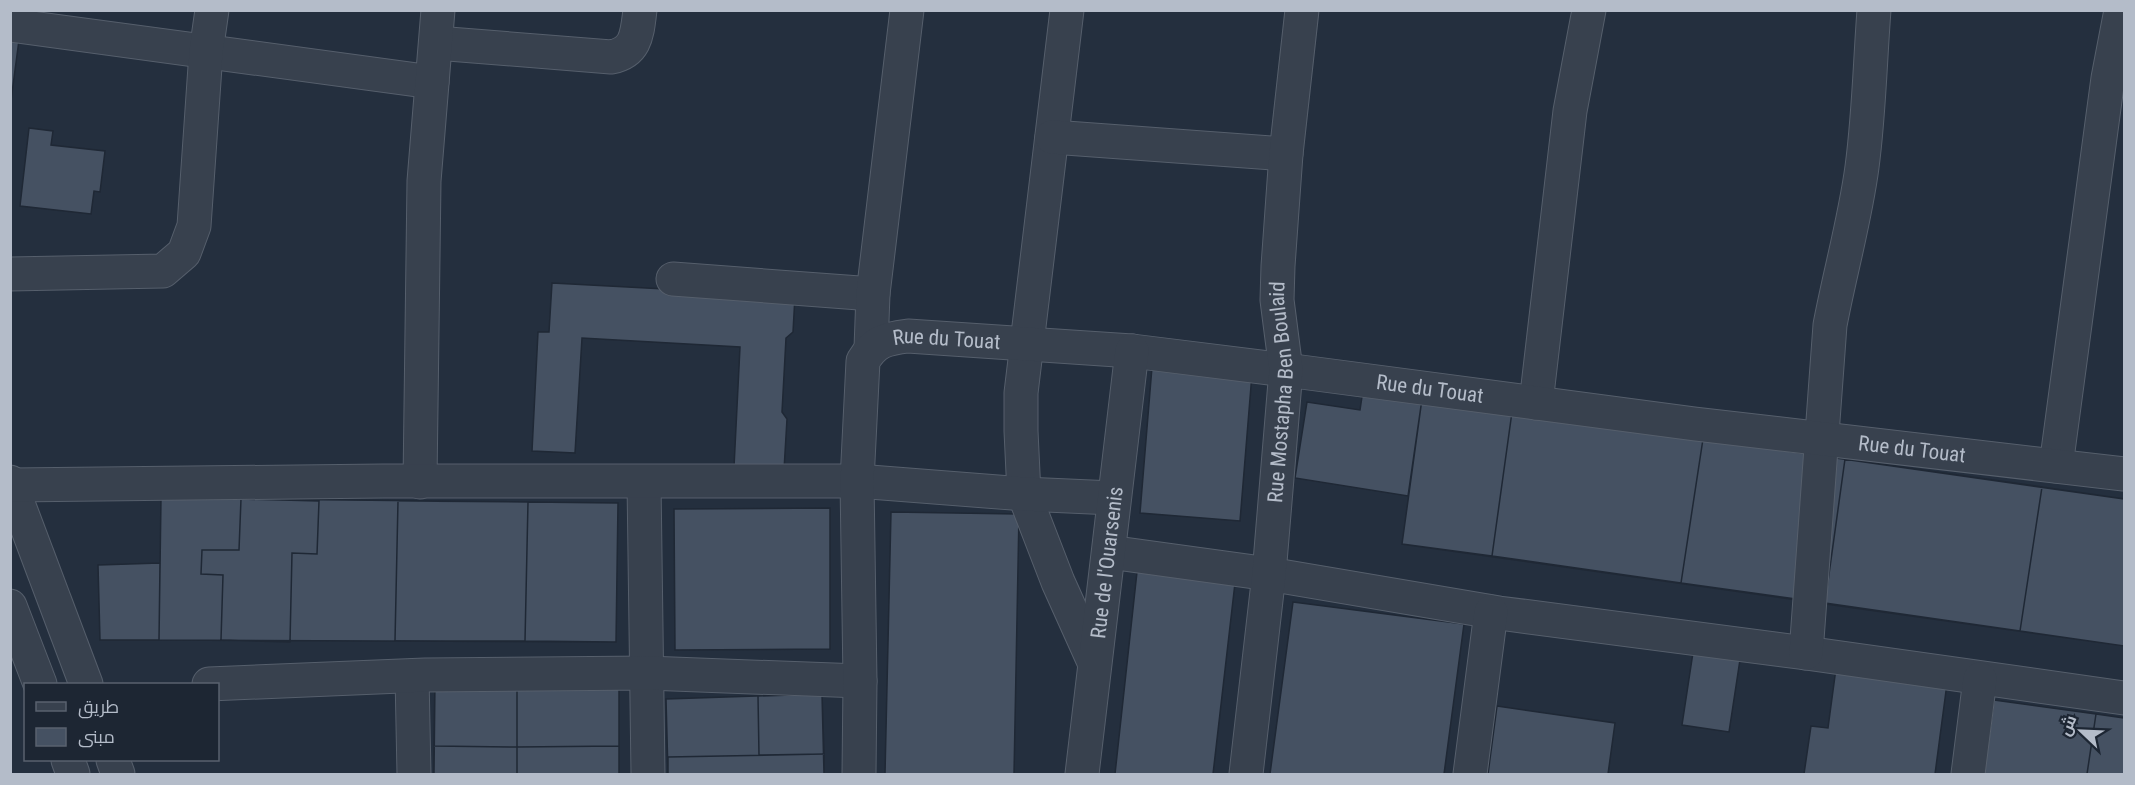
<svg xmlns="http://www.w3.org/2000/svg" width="2135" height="785" viewBox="0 0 2135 785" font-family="'Roboto Condensed',Cairo,sans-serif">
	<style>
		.building { fill: #455162; stroke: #1f2835; stroke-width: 1.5 }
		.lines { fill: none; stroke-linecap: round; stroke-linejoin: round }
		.minor-casing { stroke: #565f6c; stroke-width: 35 }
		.minor { stroke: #38414e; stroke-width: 33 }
		.labels { text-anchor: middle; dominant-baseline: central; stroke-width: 4.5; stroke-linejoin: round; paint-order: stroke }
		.street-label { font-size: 21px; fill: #b4bcc9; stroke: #1d2633 }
	</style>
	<rect width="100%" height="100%" fill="#242f3e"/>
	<path class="building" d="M 10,39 L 19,40 L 10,108 Z
		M 29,128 L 53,131 L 51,145 L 105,151 L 100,192 L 94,191 L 91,214 L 20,206 Z
		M 552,283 L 795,296 L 793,332 L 786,338 L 782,412 L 787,419 L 784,470 L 734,467 L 740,347 L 582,338 L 575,453 L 532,451 L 538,332 L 549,332 Z
		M 1152,367 L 1252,374 L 1240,521 L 1140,513 Z
		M 1363,390 L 1422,399 L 1408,496 L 1295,478 L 1307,402 L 1360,410 Z
		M 1422,399 L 2124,499 L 2124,646 L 1402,544 Z
		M 1422,399 L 1512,412 L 1492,556 L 1402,544 Z
		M 1512,412 L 1703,439 L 1681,583 L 1492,556 Z
		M 1703,439 L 1845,459 L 1825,603 L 1681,583 Z
		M 1845,459 L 2042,487 L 2020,631 L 1825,603 Z
		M 2042,487 L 2124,499 L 2124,646 L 2020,631 Z
		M 161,498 L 618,503 L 616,642 L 159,640 Z
		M 241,499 L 319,501 L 317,554 L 292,553 L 290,642 L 221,640 L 223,575 L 201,574 L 202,550 L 239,550 Z
		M 398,501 L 528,502 L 525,641 L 395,641 Z
		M 528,502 L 618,503 L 616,642 L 525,641 Z
		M 830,508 L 830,649 L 675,650 L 674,509 Z
		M 891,512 L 1019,514 L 1014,774 L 885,774 Z
		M 160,563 L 159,640 L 100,640 L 98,565 Z
		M 1137,572 L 1235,583 L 1213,774 L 1115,774 Z
		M 1293,602 L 1464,624 L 1444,774 L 1270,774 Z
		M 1694,646 L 1741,653 L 1729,732 L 1682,725 Z
		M 1837,661 L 1948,676 L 1935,774 L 1804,774 L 1811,726 L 1828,728 Z
		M 435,680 L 619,681 L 619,774 L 434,774 Z
		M 435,680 L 517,681 L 517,747 L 434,746 Z
		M 517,681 L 619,681 L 619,746 L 517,747 Z
		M 822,694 L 824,774 L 668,774 L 666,699 Z
		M 822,694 L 824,754 L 759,755 L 758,696 Z
		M 1994,700 L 2096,714 L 2087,774 L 1984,774 Z
		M 1497,706 L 1615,723 L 1608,774 L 1488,774 Z
		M 2096,714 L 2124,718 L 2124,774 L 2087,774 Z
		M 434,746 L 517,747 L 517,774 L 434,774 Z
		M 824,754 L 824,774 L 668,774 L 668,757 Z"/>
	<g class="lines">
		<g class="minor-casing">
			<g id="minor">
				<path d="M 1067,10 L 1021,393 L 1021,431 L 1024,494 L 1058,582 L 1094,662"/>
				<path d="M 10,25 L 432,82"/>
				<path d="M 436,43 L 611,57 C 637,52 637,33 640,10"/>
				<path d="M 1052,137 L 1286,154"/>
				<path d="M 10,274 L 163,271 L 184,253 L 194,226 L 206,52 L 212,10"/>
				<path d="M 673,279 L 873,294"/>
				<path d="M 871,348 L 873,294 L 907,10"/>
				<path d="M 1536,403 L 1570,111 L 1589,10"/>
				<path d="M 2056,466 L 2108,78 L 2121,10"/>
				<path d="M 10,482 L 86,684"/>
				<path d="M 420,482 L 424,181 L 438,10"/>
				<path d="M 644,482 L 648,774"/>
				<path d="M 12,485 L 383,481 L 857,481 L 1024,494 L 1113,498"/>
				<path d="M 1109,552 L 1269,574 L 1499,613 L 1806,653 L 2124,698"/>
				<path d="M 10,606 L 40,684"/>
				<path d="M 1806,653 L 1830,325 C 1840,272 1855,220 1862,167 C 1869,115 1870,62 1874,10"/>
				<path d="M 412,676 L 414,774"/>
				<path d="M 209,684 L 425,675 L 647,673 L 860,681"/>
				<path d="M 68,760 L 73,774"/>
				<path d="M 113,760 L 118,774"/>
				<path id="s1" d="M 859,774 L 860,681 L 857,481 L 863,361 C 875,341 885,339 908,336 L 1132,351 L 1286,370 L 1695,424 L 2124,474"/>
				<path id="s2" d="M 1082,774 L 1132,351"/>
				<path id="s3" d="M 1246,774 L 1269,574 L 1286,370 L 1277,300 L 1278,266 L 1286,154 L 1302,10"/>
				<path d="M 1470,774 L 1491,612"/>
				<path d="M 1968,774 L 1980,679"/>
			</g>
		</g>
		<use href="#minor" class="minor"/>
	</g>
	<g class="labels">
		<g class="street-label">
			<text stroke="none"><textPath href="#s1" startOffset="506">Rue du Touat</textPath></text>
			<text stroke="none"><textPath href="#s1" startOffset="992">Rue du Touat</textPath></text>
			<text stroke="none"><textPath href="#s3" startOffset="384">Rue Mostapha Ben Boulaid</textPath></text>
			<text stroke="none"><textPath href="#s1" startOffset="1478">Rue du Touat</textPath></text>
			<text stroke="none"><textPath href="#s2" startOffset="213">Rue de l'Ouarsenis</textPath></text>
		</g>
	</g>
	<rect width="2135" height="785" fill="none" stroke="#b4bcc9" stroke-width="24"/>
	<rect x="24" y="683" width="195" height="78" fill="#1d2633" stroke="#59626f" stroke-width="1.5"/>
	<rect x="36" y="702" width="30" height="9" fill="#38414e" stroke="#59626f" stroke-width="1.5"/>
	<text x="78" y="713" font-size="18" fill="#b4bcc9">طريق</text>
	<rect x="36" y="728" width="30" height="18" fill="#455162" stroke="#59626f" stroke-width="1.5"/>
	<text x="78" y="743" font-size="18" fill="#b4bcc9">مبنى</text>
	<g transform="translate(2081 731) rotate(293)" stroke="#1d2633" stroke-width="4.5" paint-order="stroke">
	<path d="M0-4.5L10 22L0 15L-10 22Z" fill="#b4bcc9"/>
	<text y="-9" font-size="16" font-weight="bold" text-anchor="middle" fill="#b4bcc9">ش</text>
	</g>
</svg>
